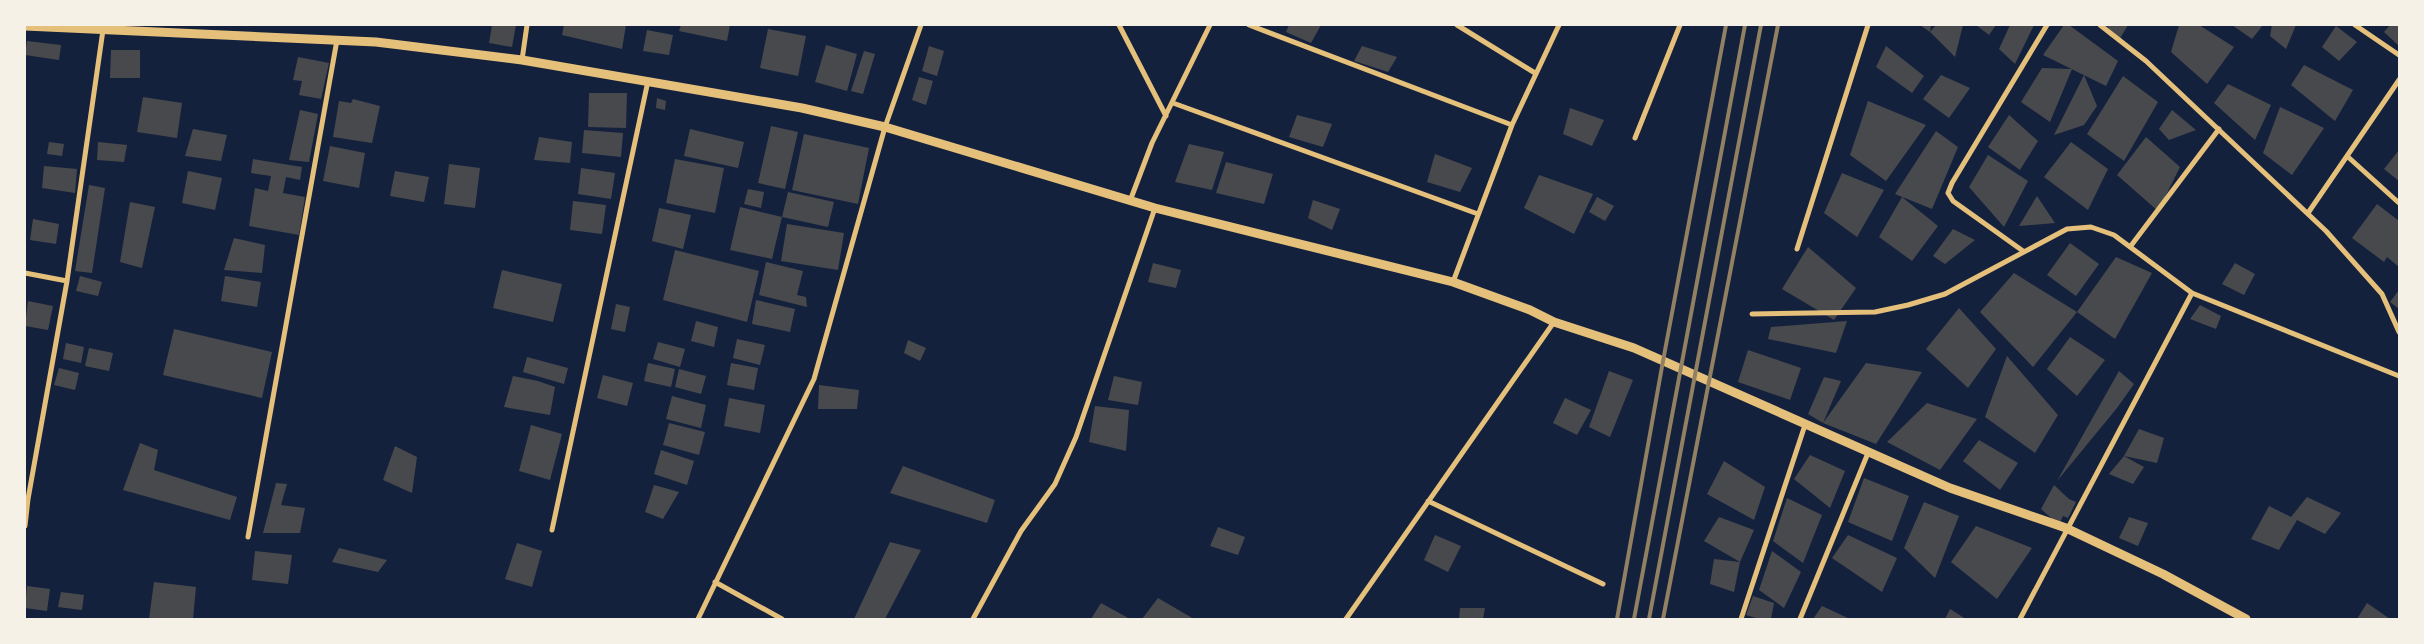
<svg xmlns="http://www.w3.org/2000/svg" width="2424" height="644" viewBox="0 0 2424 644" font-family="'Titillium Web',sans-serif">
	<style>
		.building { fill: #48494c }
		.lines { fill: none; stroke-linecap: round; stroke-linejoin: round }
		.minor { stroke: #e5c07b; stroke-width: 5 }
		.tertiary { stroke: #e5c07b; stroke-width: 9 }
		.rail { stroke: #918062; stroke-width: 4 }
	</style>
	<rect width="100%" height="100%" fill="#14213d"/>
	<path class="building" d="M 492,25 L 516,25 L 512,47 L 489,43 Z
		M 564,25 L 626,25 L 622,49 L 562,35 Z
		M 681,25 L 730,25 L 727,41 L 679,31 Z
		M 1289,25 L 1321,25 L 1311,43 L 1286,32 Z
		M 1920,25 L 1931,25 L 1930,32 Z
		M 1936,25 L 1963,25 L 1955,57 L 1930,32 Z
		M 1976,25 L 1996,25 L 1989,35 Z
		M 2010,25 L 2034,25 L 2015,64 L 1999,49 Z
		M 2064,25 L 2069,25 L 2118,61 L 2106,86 L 2043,55 Z
		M 2106,25 L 2128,25 L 2119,40 Z
		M 2179,25 L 2199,25 L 2234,47 L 2207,84 L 2171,52 Z
		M 2232,25 L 2263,25 L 2252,39 Z
		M 2272,25 L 2296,25 L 2286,49 L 2270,36 Z
		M 2390,25 L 2399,25 L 2399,46 L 2384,32 Z
		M 2336,26 L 2357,42 L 2339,61 L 2322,47 Z
		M 768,29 L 806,36 L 798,76 L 760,68 Z
		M 647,30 L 673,35 L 669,55 L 643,51 Z
		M 27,41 L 61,45 L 59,60 L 25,55 Z
		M 826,45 L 857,54 L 847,91 L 815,82 Z
		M 929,46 L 944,51 L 937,76 L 922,71 Z
		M 1362,46 L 1397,57 L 1388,72 L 1354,61 Z
		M 1886,46 L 1924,76 L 1912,93 L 1876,67 Z
		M 111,50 L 140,50 L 140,78 L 110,78 Z
		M 864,51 L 875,54 L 863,94 L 851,91 Z
		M 298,57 L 329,63 L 321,99 L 299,95 L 302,81 L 293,80 Z
		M 2304,65 L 2353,90 L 2335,121 L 2291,85 Z
		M 2042,68 L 2072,69 L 2050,122 L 2021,102 Z
		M 1941,75 L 1970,88 L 1949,118 L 1923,99 Z
		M 2084,75 L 2097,106 L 2084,125 L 2054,135 Z
		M 2123,76 L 2158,102 L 2124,161 L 2087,134 Z
		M 919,77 L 933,81 L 926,105 L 912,100 Z
		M 2228,84 L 2271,105 L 2255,140 L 2214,103 Z
		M 589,93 L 627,93 L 626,128 L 588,127 Z
		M 143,97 L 182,103 L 177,138 L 137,132 Z
		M 657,98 L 666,101 L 665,110 L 656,108 Z
		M 353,99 L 380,106 L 372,143 L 333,137 L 339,101 L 351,103 Z
		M 1868,101 L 1926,125 L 1886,181 L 1850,155 Z
		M 2280,107 L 2324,128 L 2292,175 L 2263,153 Z
		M 1570,108 L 1604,120 L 1592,146 L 1563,134 Z
		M 300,110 L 318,114 L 309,162 L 289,160 Z
		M 2172,110 L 2196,130 L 2169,140 L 2159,129 Z
		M 1297,115 L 1332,124 L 1323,147 L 1289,137 Z
		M 2009,115 L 2038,141 L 2020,170 L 1988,147 Z
		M 771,126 L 798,132 L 785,189 L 758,183 Z
		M 193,129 L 227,135 L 221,161 L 185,156 Z
		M 690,129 L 744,142 L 738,168 L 684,156 Z
		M 584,130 L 623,133 L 621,157 L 582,153 Z
		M 1936,131 L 1958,147 L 1932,209 L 1895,194 Z
		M 804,134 L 869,148 L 858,204 L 792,190 Z
		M 539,137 L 572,142 L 570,163 L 534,160 Z
		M 2146,137 L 2180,167 L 2158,211 L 2117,175 Z
		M 49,142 L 64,144 L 62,156 L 47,154 Z
		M 98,142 L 127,145 L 124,162 L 97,160 Z
		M 2071,142 L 2108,169 L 2088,210 L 2044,177 Z
		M 1189,144 L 1224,152 L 1212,190 L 1175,182 Z
		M 330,146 L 365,153 L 359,188 L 323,181 Z
		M 2399,150 L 2399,181 L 2384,169 Z
		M 1435,154 L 1472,168 L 1460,192 L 1427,182 Z
		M 1988,155 L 2028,181 L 2004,227 L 1969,187 Z
		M 253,159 L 302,167 L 300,180 L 286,177 L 283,193 L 305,197 L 299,235 L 249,226 L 255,188 L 268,191 L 271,176 L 251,173 Z
		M 675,159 L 724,168 L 715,213 L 666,203 Z
		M 1226,162 L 1273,174 L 1264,204 L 1216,193 Z
		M 449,164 L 480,168 L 475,208 L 444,204 Z
		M 44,166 L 77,169 L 75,193 L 42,188 Z
		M 581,168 L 615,173 L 611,199 L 578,194 Z
		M 188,171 L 222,178 L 215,210 L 182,203 Z
		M 395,171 L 429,177 L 424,202 L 390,196 Z
		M 1842,173 L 1884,190 L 1857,237 L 1824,213 Z
		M 1539,175 L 1593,194 L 1574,234 L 1524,208 Z
		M 89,185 L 105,188 L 92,273 L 75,271 Z
		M 748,189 L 764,192 L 761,208 L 744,204 Z
		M 788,192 L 834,202 L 828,227 L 782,217 Z
		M 2037,196 L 2055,223 L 2019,226 Z
		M 1597,197 L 1614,206 L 1605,221 L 1589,212 Z
		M 1902,197 L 1938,226 L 1912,261 L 1879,237 Z
		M 1313,200 L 1340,209 L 1332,230 L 1308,218 Z
		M 573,201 L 606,205 L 602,234 L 570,230 Z
		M 130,202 L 155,207 L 142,268 L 120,262 Z
		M 2377,204 L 2399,221 L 2399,267 L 2387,257 L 2384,262 L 2352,238 Z
		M 740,207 L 782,217 L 772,259 L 730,250 Z
		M 659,208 L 691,215 L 683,249 L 652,241 Z
		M 33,219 L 59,224 L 56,244 L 30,240 Z
		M 787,224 L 844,233 L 838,270 L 781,261 Z
		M 1953,229 L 1975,240 L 1945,264 L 1933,256 Z
		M 234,238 L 265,245 L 262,273 L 224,270 Z
		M 2070,243 L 2099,264 L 2076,296 L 2047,275 Z
		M 1808,247 L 1856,288 L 1834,320 L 1782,289 Z
		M 675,250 L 759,271 L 747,322 L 663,300 Z
		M 2116,257 L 2152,273 L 2115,339 L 2077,312 Z
		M 766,262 L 803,271 L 797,295 L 806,297 L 807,307 L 759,295 Z
		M 1153,263 L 1181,270 L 1176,288 L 1148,282 Z
		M 2235,263 L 2255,274 L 2244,295 L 2222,284 Z
		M 502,270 L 562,284 L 553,322 L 493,308 Z
		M 2014,273 L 2077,312 L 2033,367 L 1980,312 Z
		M 80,276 L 102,282 L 98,296 L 76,291 Z
		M 225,276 L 261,282 L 257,307 L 221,301 Z
		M 2399,290 L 2399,309 L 2390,302 Z
		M 756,300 L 795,309 L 790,332 L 752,324 Z
		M 28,301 L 53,306 L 48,330 L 25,326 Z
		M 616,304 L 630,307 L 625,332 L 611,329 Z
		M 2200,305 L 2221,316 L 2216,329 L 2190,319 Z
		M 1959,308 L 1996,349 L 1968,388 L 1926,349 Z
		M 696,321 L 718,327 L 714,347 L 691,341 Z
		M 1847,321 L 1836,353 L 1768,339 L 1771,327 Z
		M 174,329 L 272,352 L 262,398 L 163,375 Z
		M 2070,337 L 2105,360 L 2077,396 L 2047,369 Z
		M 737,339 L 765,345 L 760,365 L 733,358 Z
		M 908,340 L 926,348 L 920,361 L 904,353 Z
		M 658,342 L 685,349 L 680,367 L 653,359 Z
		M 66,343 L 84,347 L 81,363 L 63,359 Z
		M 89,348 L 113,353 L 109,371 L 85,366 Z
		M 1748,350 L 1801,368 L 1790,400 L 1738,382 Z
		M 2007,356 L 2058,415 L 2035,453 L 1985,417 Z
		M 527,357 L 568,368 L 564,384 L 523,372 Z
		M 648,363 L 675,369 L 671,387 L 644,381 Z
		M 731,363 L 758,368 L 754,390 L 727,385 Z
		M 1866,363 L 1922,372 L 1876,444 L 1823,423 Z
		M 59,368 L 79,373 L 75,390 L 54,385 Z
		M 679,369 L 706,376 L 701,394 L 675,387 Z
		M 1609,371 L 1633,380 L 1610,437 L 1589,427 Z
		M 2119,371 L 2134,384 L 2117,408 L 2057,481 Z
		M 603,375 L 633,383 L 627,406 L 597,398 Z
		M 513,376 L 538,381 L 555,387 L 550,415 L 504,407 Z
		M 1114,376 L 1142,382 L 1138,405 L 1108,400 Z
		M 1824,377 L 1841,381 L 1823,423 L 1808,414 Z
		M 819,385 L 859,390 L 857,409 L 818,409 Z
		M 672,396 L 706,405 L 701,428 L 666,419 Z
		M 729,398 L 765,405 L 760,433 L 724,426 Z
		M 1565,398 L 1591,410 L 1577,435 L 1553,423 Z
		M 1927,403 L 1977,419 L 1940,470 L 1887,442 Z
		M 1095,406 L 1129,410 L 1126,451 L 1089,442 Z
		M 669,423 L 705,432 L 699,455 L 663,445 Z
		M 531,425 L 562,434 L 550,480 L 519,471 Z
		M 2139,429 L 2164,438 L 2157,463 L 2124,456 Z
		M 1979,440 L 2018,463 L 2000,490 L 1963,461 Z
		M 140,443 L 158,450 L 154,470 L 237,497 L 230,520 L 123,490 Z
		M 395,446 L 417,457 L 412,493 L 383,480 Z
		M 661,450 L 694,461 L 687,485 L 654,474 Z
		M 1810,455 L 1845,471 L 1830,508 L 1794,479 Z
		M 2124,456 L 2144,467 L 2133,484 L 2109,474 Z
		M 1724,461 L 1765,487 L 1754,520 L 1707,494 Z
		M 903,466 L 995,500 L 987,523 L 890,493 Z
		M 1864,478 L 1909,496 L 1892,541 L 1848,522 Z
		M 276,483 L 287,484 L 281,505 L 305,508 L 300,533 L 263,533 Z
		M 654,485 L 679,492 L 663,519 L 645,512 Z
		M 2054,485 L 2069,499 L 2076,502 L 2068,518 L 2063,516 L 2059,525 L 2041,509 Z
		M 2307,497 L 2341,513 L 2325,534 L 2297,520 L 2279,550 L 2251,539 L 2269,506 L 2291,517 Z
		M 1787,498 L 1822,515 L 1803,563 L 1773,541 Z
		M 1924,502 L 1959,516 L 1935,578 L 1904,548 Z
		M 1719,517 L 1754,530 L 1740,562 L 1704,541 Z
		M 2129,517 L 2148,523 L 2138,546 L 2119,538 Z
		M 1976,526 L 2032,548 L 1997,599 L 1951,562 Z
		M 1218,527 L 1245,537 L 1238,555 L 1210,546 Z
		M 1435,535 L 1461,546 L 1448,572 L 1424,560 Z
		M 1848,535 L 1897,558 L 1882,592 L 1832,558 Z
		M 890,542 L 921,550 L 885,619 L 854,619 Z
		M 517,543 L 542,551 L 532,587 L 505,579 Z
		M 339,548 L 387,560 L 378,572 L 332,562 Z
		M 255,551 L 292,555 L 288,584 L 252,580 Z
		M 1772,551 L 1801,572 L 1784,608 L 1759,590 Z
		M 1714,559 L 1740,562 L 1734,592 L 1710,584 Z
		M 154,582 L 196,587 L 193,619 L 149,619 Z
		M 27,586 L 50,589 L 47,611 L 25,608 Z
		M 61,592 L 84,595 L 82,610 L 58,607 Z
		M 1753,596 L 1774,603 L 1771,619 L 1759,619 L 1746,615 Z
		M 1158,598 L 1194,619 L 1142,619 Z
		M 1101,603 L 1130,619 L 1091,619 Z
		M 2367,603 L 2390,619 L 2357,619 Z
		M 1822,606 L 1850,619 L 1813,619 Z
		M 1460,608 L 1485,608 L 1483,619 L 1459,619 Z
		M 1950,609 L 1966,619 L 1945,619 Z"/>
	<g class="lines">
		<path class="minor" d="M 1119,25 L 1166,116
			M 1249,25 L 1512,125
			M 1457,25 L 1535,73
			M 2100,25 L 2146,61 L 2326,231 L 2382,294 L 2399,332
			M 2355,25 L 2399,55
			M 522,60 L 527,25
			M 1173,103 L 1478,214
			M 1635,138 L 1680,25
			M 2347,156 L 2399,203
			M 1130,201 L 1152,143 L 1210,25
			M 2308,213 L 2399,80
			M 2130,247 L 2219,129
			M 1797,249 L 1868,25
			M 2023,251 L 1953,201 L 1948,193 L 1952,183 L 2047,25
			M 25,273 L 67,281
			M 1453,282 L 1512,125 L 1559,25
			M 1752,314 L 1875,312 L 1908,305 L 1945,294 L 2067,229 L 2091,227 L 2114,235 L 2192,293 L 2399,376
			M 1428,501 L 1603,584
			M 25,526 L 28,499 L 67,281 L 103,30
			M 552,530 L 648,81
			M 248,537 L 337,40
			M 715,582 L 782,619
			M 698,619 L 814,379 L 885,127 L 921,25
			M 973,619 L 1021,531 L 1055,484 L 1076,437 L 1155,208
			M 1346,619 L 1554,322
			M 1741,619 L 1805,425
			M 1800,619 L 1868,453
			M 2020,619 L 2192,293"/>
		<path class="tertiary" d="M 25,26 L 376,42 L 522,60 L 802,108 L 885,127 L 1155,208 L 1453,282 L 1530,310 L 1554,322 L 1634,348 L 1950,488 L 2066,528 L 2163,574 L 2246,619"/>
		<path class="rail" d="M 1617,619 L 1663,361 L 1726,25
			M 1634,619 L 1745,25
			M 1649,619 L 1761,25
			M 1663,619 L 1778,25"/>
	</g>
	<rect width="2424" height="644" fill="none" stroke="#f6f1e7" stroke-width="52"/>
</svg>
